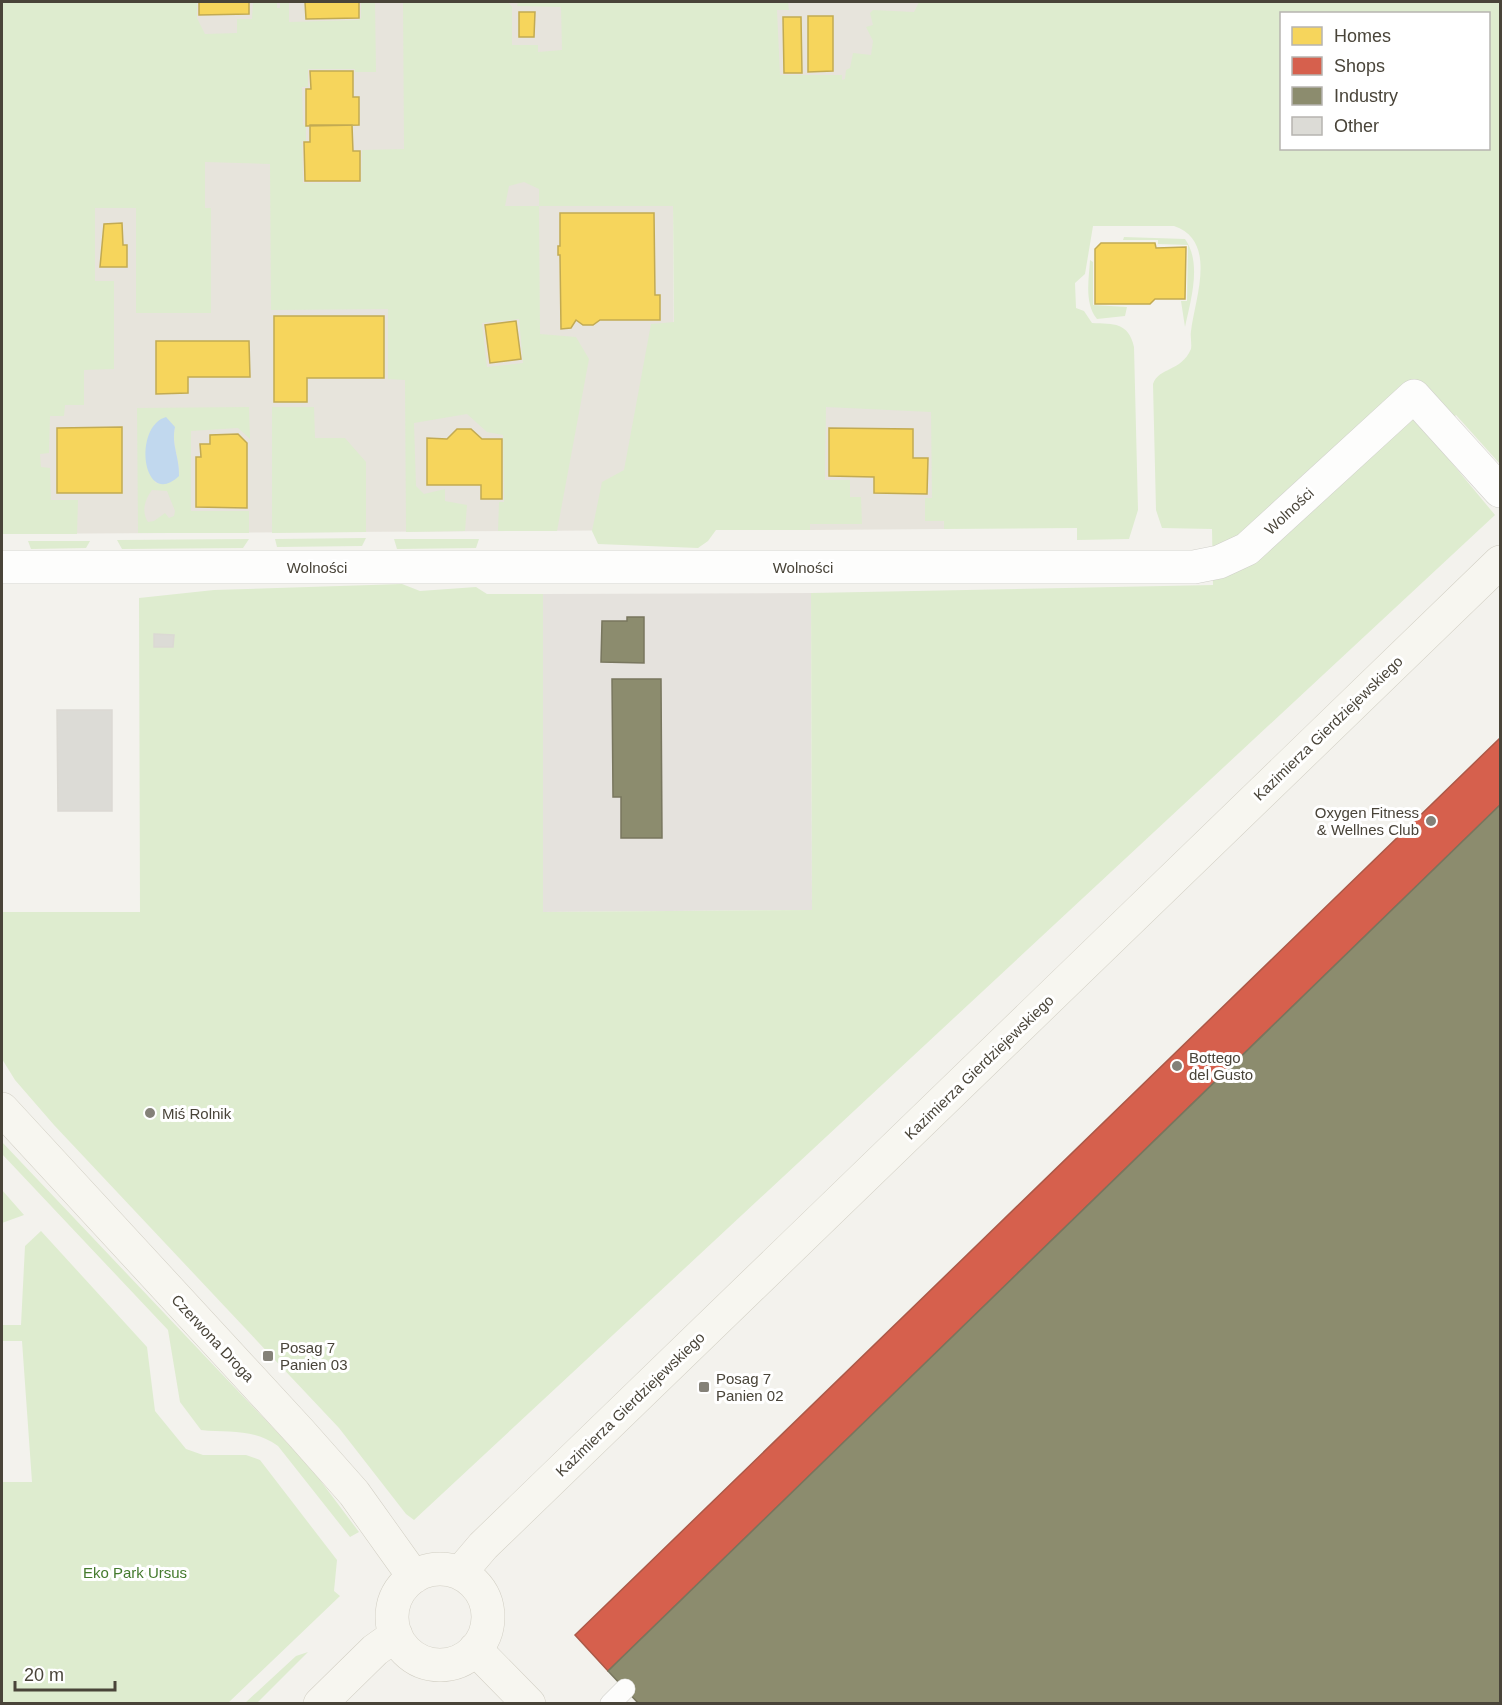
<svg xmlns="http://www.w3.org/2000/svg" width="1502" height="1705" viewBox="0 0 1502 1705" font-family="Arial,sans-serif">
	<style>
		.residential { fill: #e7e4dc }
		.industrial { fill: #e5e2dd }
		.green { fill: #deeccf; fill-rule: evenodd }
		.water { fill: #c1d8ee }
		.homes { fill: #f6d55c; stroke: #c2aa52; stroke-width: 1.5 }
		.shops { fill: #d6604d; stroke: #ac5847; stroke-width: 1.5 }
		.industry { fill: #8c8c6e; stroke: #78765e; stroke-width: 1.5 }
		.building { fill: #dcdbd6; stroke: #dbd9d3; stroke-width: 1.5 }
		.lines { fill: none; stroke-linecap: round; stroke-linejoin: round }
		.lane-casing { stroke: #d1d0cb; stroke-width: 21 }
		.street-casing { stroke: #d1d0cb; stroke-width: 34 }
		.secondary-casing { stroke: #d2cfc4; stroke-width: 34 }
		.lane { stroke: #fdfdfc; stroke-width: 20 }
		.street { stroke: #fdfdfc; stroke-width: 33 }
		.secondary { stroke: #f7f6f0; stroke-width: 33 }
		.poi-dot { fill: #848178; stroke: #fff; stroke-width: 2 }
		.labels { text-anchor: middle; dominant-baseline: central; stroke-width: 6; stroke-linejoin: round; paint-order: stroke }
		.street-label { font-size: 15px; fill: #494439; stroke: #fff }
		.poi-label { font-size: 15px; fill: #494439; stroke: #fff; text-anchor: start }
		.park-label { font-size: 15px; fill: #447a2d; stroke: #fff }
	</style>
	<rect width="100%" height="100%" fill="#f3f2ed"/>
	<path class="residential" d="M 2,2 L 940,2 L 944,529 L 810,530 L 808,205 L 673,206 L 675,530 L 2,534 Z"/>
	<path class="industrial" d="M 811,593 L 812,910 L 543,912 L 543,594 Z"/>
	<path class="green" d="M 2,2 L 197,2 L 197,18 L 205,34 L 237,33 L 237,19 L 252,19 L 253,2 L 277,2 L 277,8 L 280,8 L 280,2 L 289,2 L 289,22 L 358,20 L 361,18 L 361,2 L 375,2 L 376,72 L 355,72 L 355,69 L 308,69 L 308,87 L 302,87 L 303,125 L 306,126 L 306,141 L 302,141 L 303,183 L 361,183 L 362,150 L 404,149 L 403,2 L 508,2 L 512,7 L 512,45 L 538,45 L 538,52 L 562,50 L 561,7 L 517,6 L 518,2 L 788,2 L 789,10 L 777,10 L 780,75 L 842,75 L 842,80 L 845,79 L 846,70 L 850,68 L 853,53 L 871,55 L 873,41 L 866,27 L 873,25 L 870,13 L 873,10 L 914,12 L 919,2 L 1500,2 L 1500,464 L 1456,415 L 1432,439 L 1495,515 L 414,1520 L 406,1514 L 339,1428 L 54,1125 L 15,1080 L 2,1059 L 2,912 L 140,912 L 139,598 L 214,590 L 402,584 L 420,591 L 476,587 L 487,594 L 543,594 L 543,912 L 812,910 L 811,593 L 1213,585 L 1212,529 L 1162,528 L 1156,510 L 1153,384 C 1159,367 1181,372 1191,349 C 1192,343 1190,337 1191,331 C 1195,298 1218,241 1174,226 L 1093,226 L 1085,274 L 1075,283 L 1076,308 L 1084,311 L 1092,323 C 1114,324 1128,322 1134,347 L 1138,510 L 1129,539 L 1077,540 L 1077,528 L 944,529 L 944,521 L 925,521 L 925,498 L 932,498 L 931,412 L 826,407 L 825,480 L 850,480 L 850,497 L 861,497 L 862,524 L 810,524 L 810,530 L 716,530 L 708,541 L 698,548 L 598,544 L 592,531 L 602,482 L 624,470 L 651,324 L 674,322 L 673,206 L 539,206 L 540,334 L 576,337 L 589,359 L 557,531 L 498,531 L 499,502 L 504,502 L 503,435 L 487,432 L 467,414 L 414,423 L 416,486 L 424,494 L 445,489 L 445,501 L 467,505 L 465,531 L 406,532 L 405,380 L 388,379 L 388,309 L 271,310 L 270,164 L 205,162 L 205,208 L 211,208 L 211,313 L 136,313 L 136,208 L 95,208 L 95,281 L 114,281 L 114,369 L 84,370 L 84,405 L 65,405 L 64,416 L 50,416 L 49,453 L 40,454 L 41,467 L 50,468 L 51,500 L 78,500 L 77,534 L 2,534 ZM 1282,14 L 1488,14 L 1488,148 L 1282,148 ZM 524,182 L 539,189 L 539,206 L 505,206 L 509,186 ZM 519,319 L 523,363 L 487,367 L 482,323 Z
		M 1124,237 L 1185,239 C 1202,263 1191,299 1185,327 L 1181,301 L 1187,301 L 1188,245 L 1158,244 L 1158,240 L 1123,240 Z
		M 1090,260 L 1093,262 L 1093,305 L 1127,307 L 1125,316 L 1097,319 C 1084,303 1089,279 1090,260 Z
		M 249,407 L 250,439 L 238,428 L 191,431 L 191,511 L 249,511 L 249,533 L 138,533 L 137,408 ZM 175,427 C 171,445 180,458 179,476 L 155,483 ZM 152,490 L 167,491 L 175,511 L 174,516 L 169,518 L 165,513 L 154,521 L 148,522 C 141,512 145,499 152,490 Z
		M 272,407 L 314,407 L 315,438 L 345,438 L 366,462 L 366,532 L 272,533 Z
		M 366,538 L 362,546 L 277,547 L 275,539 Z
		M 249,539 L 243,548 L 122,549 L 117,540 Z
		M 394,539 L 479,539 L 476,548 L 397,549 Z
		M 28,541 L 90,541 L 86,548 L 31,549 Z
		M 2,1142 L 311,1468 L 359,1532 L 350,1537 L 278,1446 C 253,1428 229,1433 201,1430 L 180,1402 L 168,1330 L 2,1154 Z
		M 2,1190 L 24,1215 L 2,1223 Z
		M 41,1231 L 147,1347 L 155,1411 L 186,1449 L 203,1455 L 246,1455 L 260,1460 L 337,1560 L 334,1591 L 340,1596 L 228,1703 L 2,1703 L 2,1482 L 32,1482 L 22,1341 L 2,1341 L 2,1325 L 21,1325 L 25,1246 Z
		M 308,1652 L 257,1703 L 245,1703 L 296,1656 Z"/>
	<path class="water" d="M 166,417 L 175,427 C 171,445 180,458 179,476 C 143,510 132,427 166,417 Z"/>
	<path class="homes" d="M 199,2 L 249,2 L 249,14 L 199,15 Z
		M 305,2 L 359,2 L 359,18 L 306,19 Z
		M 519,12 L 535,12 L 534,37 L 519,37 Z
		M 808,16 L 833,16 L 833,71 L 808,72 Z
		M 783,17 L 801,17 L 802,73 L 784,73 Z
		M 310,71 L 353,71 L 353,97 L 359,97 L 359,125 L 306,126 L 306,89 L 311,89 Z
		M 310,125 L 352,125 L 353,151 L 360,151 L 360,181 L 305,181 L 304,142 L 310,142 Z
		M 560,213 L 654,213 L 655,295 L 660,295 L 660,320 L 600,320 L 593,325 L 583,325 L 576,320 L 571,328 L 561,329 L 560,255 L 558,255 L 558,246 L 560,246 Z
		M 122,223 L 123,245 L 127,245 L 127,267 L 100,267 L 104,224 Z
		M 1101,243 L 1155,243 L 1156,248 L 1186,247 L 1185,299 L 1155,299 L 1150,304 L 1095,304 L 1095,249 Z
		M 274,316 L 384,316 L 384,378 L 307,378 L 307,402 L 274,402 Z
		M 516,321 L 521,359 L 490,363 L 485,325 Z
		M 156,341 L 249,341 L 250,377 L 188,377 L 188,393 L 156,394 Z
		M 122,427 L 122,493 L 57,493 L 57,428 Z
		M 829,428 L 913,429 L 913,458 L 928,458 L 927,494 L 874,493 L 874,477 L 829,476 Z
		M 457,429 L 471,429 L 482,439 L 502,439 L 502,499 L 481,499 L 481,485 L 427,485 L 427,438 L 447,439 Z
		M 238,434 L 247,443 L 247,508 L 196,507 L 196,457 L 201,457 L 200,444 L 210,444 L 210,435 Z"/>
	<path class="shops" d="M 1500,738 L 1500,805 L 608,1671 L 575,1635 Z"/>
	<path class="industry" d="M 627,617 L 644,617 L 644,663 L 601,662 L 602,621 L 627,621 Z
		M 612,679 L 661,679 L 662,838 L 621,838 L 621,797 L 613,797 Z
		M 1500,805 L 1500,1704 L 639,1704 L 608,1671 Z"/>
	<path class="building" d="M 154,634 L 174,635 L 173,647 L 154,647 Z
		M 57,710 L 112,710 L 112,811 L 58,811 Z"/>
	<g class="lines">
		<g class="lane-casing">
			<path id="lane" d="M 610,1704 L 625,1689"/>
		</g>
		<g class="street-casing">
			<path id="street" d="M 2,567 L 1194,567 L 1219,562 L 1247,549 L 1414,396 L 1500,491"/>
		</g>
		<g class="secondary-casing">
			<path id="secondary" d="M 2,1109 L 300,1432 L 354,1493 L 414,1577
				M392 1617a48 48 0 1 1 96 0a48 48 0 1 1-96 0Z
				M 460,1573 L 483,1546 L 1500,562
				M 475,1649 L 529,1704
				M 320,1704 L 375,1650 L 396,1635"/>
		</g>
		<use href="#lane" class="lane"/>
		<use href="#street" class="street"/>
		<use href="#secondary" class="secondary"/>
	</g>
	<g class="poi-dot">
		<circle cx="1431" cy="821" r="6"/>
		<circle cx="1177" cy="1066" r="6"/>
		<circle cx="150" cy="1113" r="6"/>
		<rect x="262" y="1350" width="12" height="12" rx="3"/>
		<rect x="698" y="1381" width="12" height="12" rx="3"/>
	</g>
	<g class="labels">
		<g class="street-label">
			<text transform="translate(1289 511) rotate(-43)">Wolności</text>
			<text x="317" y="567">Wolności</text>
			<text x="803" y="567">Wolności</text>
			<text transform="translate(1328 728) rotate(-44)">Kazimierza Gierdziejewskiego</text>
			<text transform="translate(979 1067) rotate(-44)">Kazimierza Gierdziejewskiego</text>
			<text transform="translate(213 1338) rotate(47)">Czerwona Droga</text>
			<text transform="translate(630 1404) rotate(-44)">Kazimierza Gierdziejewskiego</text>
		</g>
		<g class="poi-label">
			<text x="1419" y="812" text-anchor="end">Oxygen Fitness<tspan x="1419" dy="17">&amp; Wellnes Club</tspan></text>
			<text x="1189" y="1057">Bottego<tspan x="1189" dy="17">del Gusto</tspan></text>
			<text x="162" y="1113">Miś Rolnik</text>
			<text x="280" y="1347">Posag 7<tspan x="280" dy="17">Panien 03</tspan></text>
			<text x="716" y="1378">Posag 7<tspan x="716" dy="17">Panien 02</tspan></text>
		</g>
		<g class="park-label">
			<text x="135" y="1572">Eko Park Ursus</text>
		</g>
	</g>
	<rect width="1502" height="1705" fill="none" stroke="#494439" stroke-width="6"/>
	<rect x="1280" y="12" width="210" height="138" fill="#ffffff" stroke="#b6b4b0" stroke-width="1.5"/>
	<rect x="1292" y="27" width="30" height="18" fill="#f6d55c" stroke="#b6b4b0" stroke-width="1.5"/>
	<text x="1334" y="42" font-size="18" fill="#494439">Homes</text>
	<rect x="1292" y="57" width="30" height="18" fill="#d6604d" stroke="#b6b4b0" stroke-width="1.5"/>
	<text x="1334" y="72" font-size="18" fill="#494439">Shops</text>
	<rect x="1292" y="87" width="30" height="18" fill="#8c8c6e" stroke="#b6b4b0" stroke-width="1.5"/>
	<text x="1334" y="102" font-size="18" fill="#494439">Industry</text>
	<rect x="1292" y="117" width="30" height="18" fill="#dcdbd6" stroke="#b6b4b0" stroke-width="1.5"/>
	<text x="1334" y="132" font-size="18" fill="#494439">Other</text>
	<path d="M15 1681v9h100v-9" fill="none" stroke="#494439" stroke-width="3"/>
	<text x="24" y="1681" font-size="18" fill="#494439" stroke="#ffffff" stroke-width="4.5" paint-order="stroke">20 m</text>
</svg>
